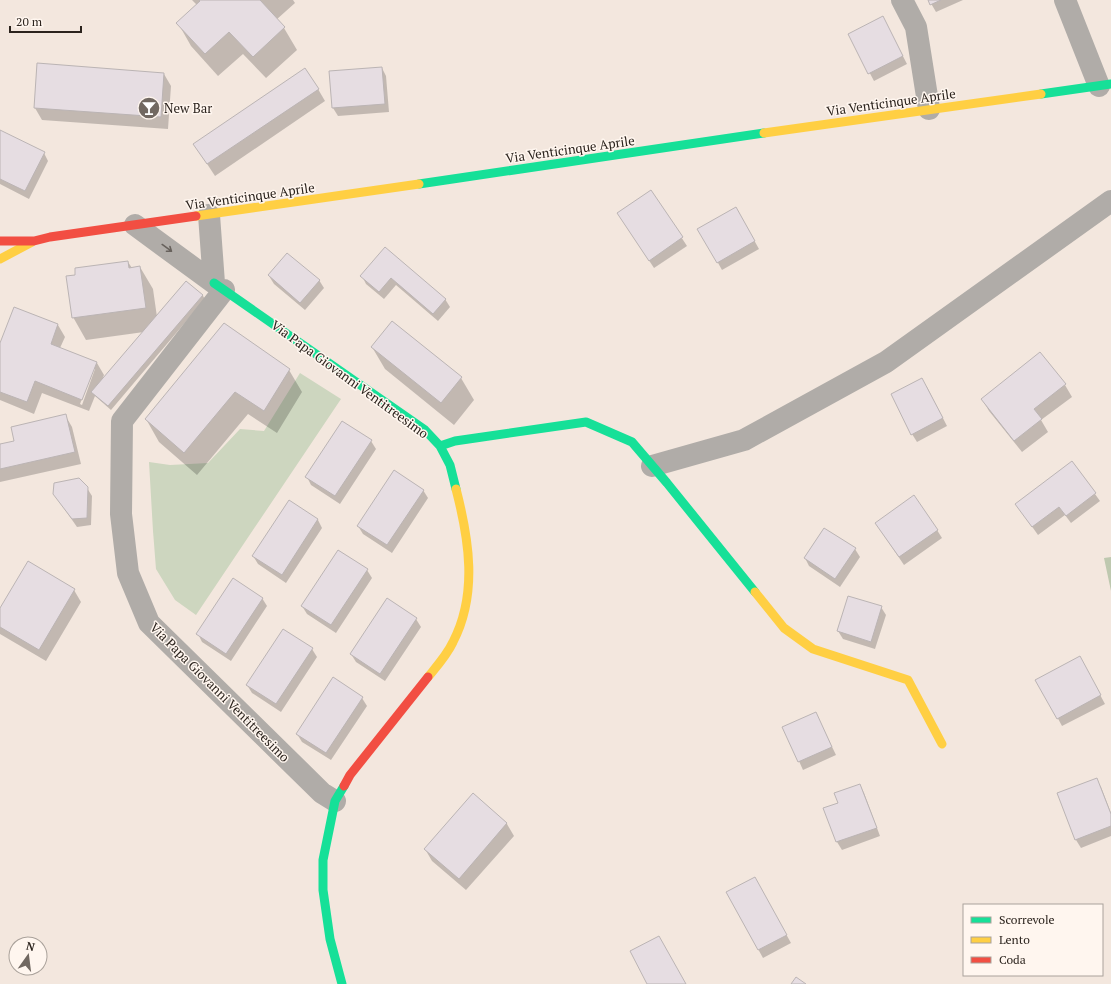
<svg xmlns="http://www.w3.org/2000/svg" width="1111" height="984" viewBox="0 0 1111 984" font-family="'PT Serif',serif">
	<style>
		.green { fill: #cdd6bf }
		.forest { fill: #bec8af }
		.shadow { fill: #0003; fill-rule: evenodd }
		.building { fill: #e6dde2; stroke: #bbb4b4 }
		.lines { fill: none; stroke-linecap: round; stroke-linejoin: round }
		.street { stroke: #b0aca8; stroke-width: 22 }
		.fast { stroke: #16e098; stroke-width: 9 }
		.slow { stroke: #ffcf43; stroke-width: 9 }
		.jam { stroke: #f24e42; stroke-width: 9 }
		.oneway { stroke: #67615c }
		.labels { text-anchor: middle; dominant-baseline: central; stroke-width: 3; stroke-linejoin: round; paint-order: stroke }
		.street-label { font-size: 13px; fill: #2b231d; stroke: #fff6ef }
		.poi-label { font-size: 13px; fill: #2b231d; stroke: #fff6ef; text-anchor: start }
	</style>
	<rect width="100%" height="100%" fill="#f3e7de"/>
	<path class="green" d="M 300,373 L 341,399 L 196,615 L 175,600 L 156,569 L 153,531 L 149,462 L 170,465 L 208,463 L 240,429 L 264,431 Z"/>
	<path class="forest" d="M 1111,557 L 1111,591 L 1104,558 Z"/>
	<path class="shadow" d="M 192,0 L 293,0 L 295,3 L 276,20 L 284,28 L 297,50 L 266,78 L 243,54 L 218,76 L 191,46 L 178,23 L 197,5 Z
		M 929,0 L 963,0 L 936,12 Z
		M 887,25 L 907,64 L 874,81 L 849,34 Z
		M 382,68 L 386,76 L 389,112 L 338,116 L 333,108 L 330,72 Z
		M 164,74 L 171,86 L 168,129 L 42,120 L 35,108 Z
		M 318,89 L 325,101 L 215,176 L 194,144 Z
		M 0,131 L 44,153 L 48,161 L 29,199 L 0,184 Z
		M 651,191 L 687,246 L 654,268 L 623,221 Z
		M 736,208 L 759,249 L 722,270 L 699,229 Z
		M 385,248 L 445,299 L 450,307 L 438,321 L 396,285 L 384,299 L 366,284 L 362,276 Z
		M 128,262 L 132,268 L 140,267 L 153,289 L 157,317 L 187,282 L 203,296 L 205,299 L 111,410 L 95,396 L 89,411 L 42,393 L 34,414 L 0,400 L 0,346 L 58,325 L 65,337 L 60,348 L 97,363 L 104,375 L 101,382 L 144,332 L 86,340 L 73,317 L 77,276 ZM 93,369 L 95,369 L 82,405 L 80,404 Z
		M 269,276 L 319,280 L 324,288 L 305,310 L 274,284 Z
		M 372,347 L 461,378 L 474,400 L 454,425 L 385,369 Z
		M 289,370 L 302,392 L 277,433 L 248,414 L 197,475 L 159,442 L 146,419 Z
		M 1065,385 L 1072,397 L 1041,420 L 1048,432 L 1022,452 L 989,411 L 982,399 Z
		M 927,387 L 947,426 L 917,442 L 912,434 Z
		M 65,415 L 72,427 L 81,464 L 0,482 L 0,445 L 15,442 Z
		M 371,441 L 376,449 L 340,504 L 311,485 L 307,477 Z
		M 1072,462 L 1100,501 L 1071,523 L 1065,515 L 1038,535 L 1016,504 Z
		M 87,488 L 92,496 L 91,525 L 77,527 L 54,494 Z
		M 423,490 L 428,498 L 392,553 L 363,534 L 358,526 Z
		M 289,501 L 318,520 L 322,528 L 286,583 L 258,564 L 253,556 Z
		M 937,530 L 942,538 L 904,565 L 881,531 Z
		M 855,549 L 860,557 L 840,587 L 809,566 L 805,558 Z
		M 339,551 L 367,570 L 372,578 L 336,633 L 307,614 L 302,606 Z
		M 74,590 L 81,602 L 46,661 L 0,634 L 0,610 Z
		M 262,598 L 267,606 L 231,661 L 202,642 L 198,634 Z
		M 881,607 L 886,615 L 875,649 L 843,639 L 838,631 Z
		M 416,619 L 421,627 L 385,681 L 356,662 L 351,654 Z
		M 312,649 L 317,657 L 281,712 L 252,693 L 247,685 Z
		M 1084,665 L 1105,704 L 1062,726 L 1037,680 Z
		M 362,698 L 367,706 L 331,760 L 302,742 L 297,734 Z
		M 820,722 L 836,755 L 803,770 L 784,728 Z
		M 1096,779 L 1101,787 L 1111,813 L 1111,836 L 1081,848 L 1076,840 L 1058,794 Z
		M 860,785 L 864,793 L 880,836 L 842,850 L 837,842 L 825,809 L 839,803 Z
		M 473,795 L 507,824 L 514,836 L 466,890 L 432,861 L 425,849 Z
		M 755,878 L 791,943 L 763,958 L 727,893 Z"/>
	<path class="building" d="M 199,0 L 260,0 L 285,27 L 253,57 L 229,32 L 205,54 L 176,23 L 200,1 Z
		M 928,0 L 941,0 L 930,5 Z
		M 883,16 L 903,56 L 868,74 L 848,34 Z
		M 37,63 L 164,73 L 161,117 L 34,108 Z
		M 382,67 L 385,104 L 332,108 L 329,71 Z
		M 305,68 L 319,89 L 207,164 L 193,144 Z
		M 0,130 L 45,152 L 25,191 L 0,179 Z
		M 651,190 L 683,237 L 649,261 L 617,213 Z
		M 736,207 L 755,241 L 717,263 L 697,229 Z
		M 385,247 L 446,299 L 433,314 L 391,278 L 379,292 L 360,276 Z
		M 287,253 L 320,280 L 300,303 L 268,275 Z
		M 128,261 L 129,268 L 140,266 L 146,308 L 72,318 L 66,276 L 75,275 L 75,268 Z
		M 186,281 L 203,295 L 108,406 L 91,392 Z
		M 14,307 L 58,324 L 51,344 L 97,362 L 82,400 L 35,381 L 27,402 L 0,392 L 0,343 Z
		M 392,321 L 462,377 L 441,403 L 371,347 Z
		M 224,323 L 290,369 L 264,411 L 235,392 L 184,453 L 145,419 Z
		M 1040,352 L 1066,384 L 1034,409 L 1042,419 L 1014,441 L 981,399 Z
		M 922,378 L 943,418 L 911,435 L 891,394 Z
		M 66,414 L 75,452 L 0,469 L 0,444 L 14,441 L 11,427 Z
		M 342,421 L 372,440 L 335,496 L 305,477 Z
		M 1072,461 L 1096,493 L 1066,516 L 1059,507 L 1032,527 L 1015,504 Z
		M 394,470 L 424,490 L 387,545 L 357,526 Z
		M 79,478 L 88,487 L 87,518 L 72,519 L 53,494 L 54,483 Z
		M 914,495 L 938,530 L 899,557 L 875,523 Z
		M 289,500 L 318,519 L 282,575 L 252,556 Z
		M 824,528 L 856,548 L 835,579 L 804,558 Z
		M 338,550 L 368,569 L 331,625 L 301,606 Z
		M 28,561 L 75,589 L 39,650 L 0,627 L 0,608 Z
		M 233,578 L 263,598 L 226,654 L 196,634 Z
		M 848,596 L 882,606 L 871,642 L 837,631 Z
		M 387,598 L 417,618 L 380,674 L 350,654 Z
		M 283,629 L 313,648 L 276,704 L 246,685 Z
		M 1080,656 L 1101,695 L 1057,719 L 1035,680 Z
		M 333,677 L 363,697 L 326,753 L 296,734 Z
		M 816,712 L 832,747 L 798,762 L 782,727 Z
		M 1097,778 L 1111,814 L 1111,826 L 1075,840 L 1057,793 Z
		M 860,784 L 877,828 L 836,842 L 823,808 L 838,803 L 834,793 Z
		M 473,793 L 507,823 L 459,879 L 424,849 Z
		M 755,877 L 787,935 L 758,950 L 726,892 Z
		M 659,936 L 686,984 L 647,984 L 630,951 Z
		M 796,977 L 806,984 L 791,984 Z"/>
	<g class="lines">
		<path class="street" d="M 902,0 L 916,27 L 929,109
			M 1065,0 L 1099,86
			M 135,225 L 214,283 L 209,215
			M 224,290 L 122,421 L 121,514 L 128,573 L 149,623 L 322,793 L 335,801
			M 652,466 L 744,440 L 886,362 L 1111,201"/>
		<path class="fast" d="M 1041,94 L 1111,84
			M 419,184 L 764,133
			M 214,283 L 425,430 L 440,446 L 450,465 L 456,489
			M 440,446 L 455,441 L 586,422 L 632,442 L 667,483 L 755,592
			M 342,984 L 330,939 L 323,890 L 323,860 L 335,801 L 344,786"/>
		<path class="slow" d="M 764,133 L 1041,94
			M 196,216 L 419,184
			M 0,259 L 32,242
			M 755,592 L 784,628 L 813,649 L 908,680 L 942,744
			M 428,677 C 437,666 447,655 453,642 C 478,594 469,539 456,489"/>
		<path class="jam" d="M 0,241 L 34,241 L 50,237 L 196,216
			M 344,786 L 350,775 L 428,677"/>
	</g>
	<defs><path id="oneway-shaft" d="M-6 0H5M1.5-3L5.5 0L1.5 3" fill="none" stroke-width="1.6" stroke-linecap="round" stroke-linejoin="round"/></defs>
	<use class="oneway" href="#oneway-shaft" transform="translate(167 248) rotate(36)"/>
	<defs>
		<g id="bar-disc" transform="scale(1.15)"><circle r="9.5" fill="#716861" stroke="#fff6ef"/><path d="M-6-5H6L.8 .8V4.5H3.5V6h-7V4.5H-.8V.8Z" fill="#fff"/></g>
	</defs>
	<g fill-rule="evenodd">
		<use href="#bar-disc" x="149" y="108"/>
	</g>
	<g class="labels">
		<g class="street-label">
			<text transform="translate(891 102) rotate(-8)">Via Venticinque Aprile</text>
			<text transform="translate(570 149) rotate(-8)">Via Venticinque Aprile</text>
			<text transform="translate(250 196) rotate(-8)">Via Venticinque Aprile</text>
			<text transform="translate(350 379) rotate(36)">Via Papa Giovanni Ventitreesimo</text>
			<text transform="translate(220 692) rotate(45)">Via Papa Giovanni Ventitreesimo</text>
		</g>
		<g class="poi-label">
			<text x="164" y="108">New Bar</text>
		</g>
	</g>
	<rect x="963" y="904" width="140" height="72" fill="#fff6ef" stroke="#aaa29b"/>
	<rect x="971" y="917" width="20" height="6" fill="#16e098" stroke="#aaa29b"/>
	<text x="999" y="924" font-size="12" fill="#2b231d">Scorrevole</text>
	<rect x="971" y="937" width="20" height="6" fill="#ffcf43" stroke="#aaa29b"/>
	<text x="999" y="944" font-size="12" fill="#2b231d">Lento</text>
	<rect x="971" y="957" width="20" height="6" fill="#f24e42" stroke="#aaa29b"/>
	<text x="999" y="964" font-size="12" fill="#2b231d">Coda</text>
	<g transform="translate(28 956) rotate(14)"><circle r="19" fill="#fff6ef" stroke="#aaa29b"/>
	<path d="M0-3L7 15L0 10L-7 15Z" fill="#716861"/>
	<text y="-6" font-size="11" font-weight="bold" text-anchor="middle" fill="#2b231d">N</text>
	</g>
	<path d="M10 26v6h71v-6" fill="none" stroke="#2b231d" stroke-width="2"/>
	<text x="16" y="26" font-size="12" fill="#2b231d" stroke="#fff6ef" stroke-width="3" paint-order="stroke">20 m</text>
</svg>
